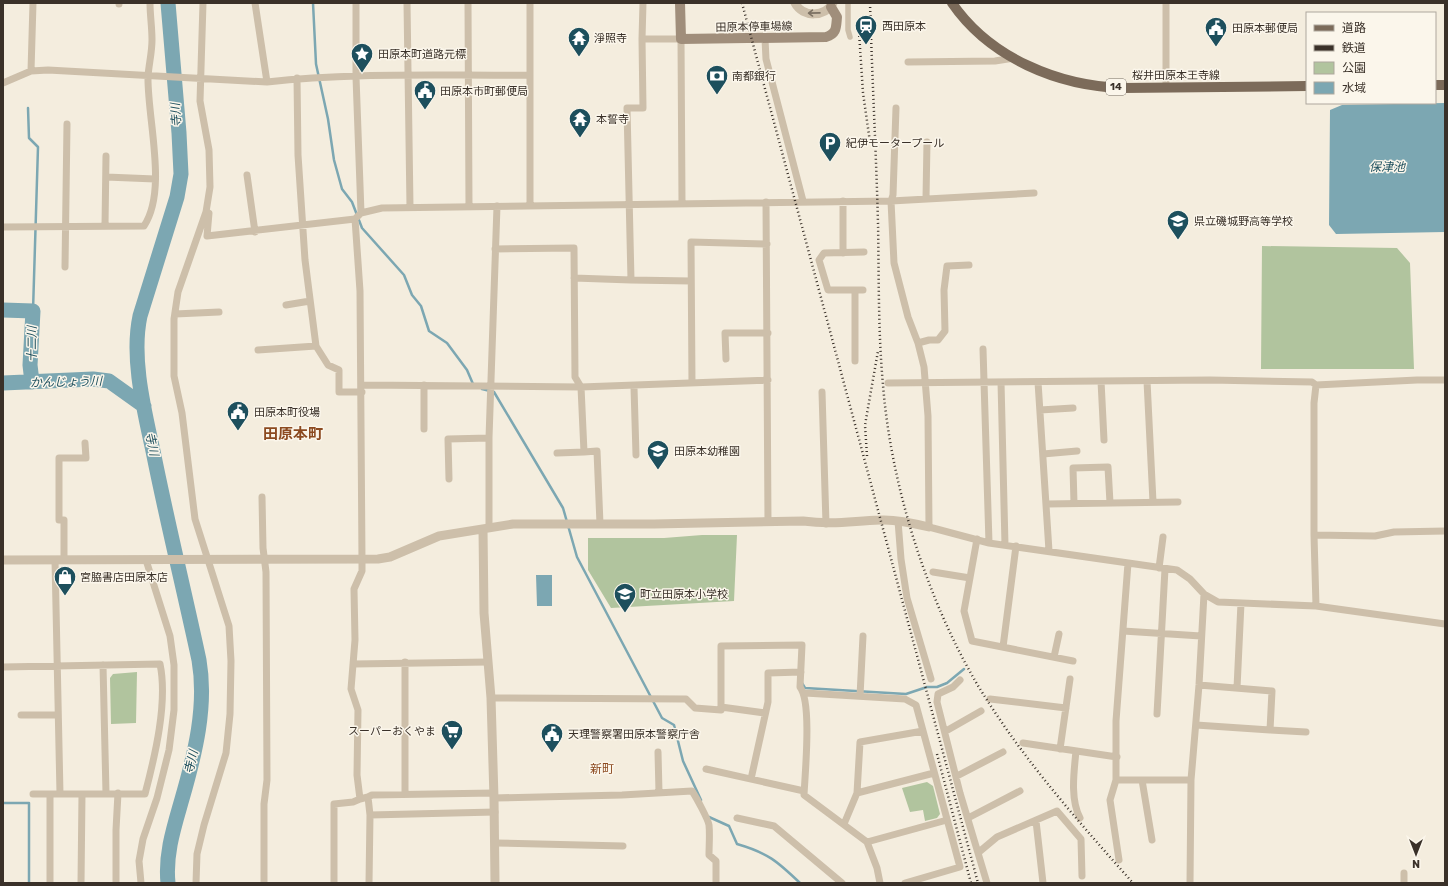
<svg xmlns="http://www.w3.org/2000/svg" width="1448" height="886" viewBox="0 0 1448 886" font-family="Rubik,'Noto Sans JP',sans-serif">
	<style>
		.green { fill: #b1c49e }
		.water { fill: #7ca7b2 }
		.lines { fill: none; stroke-linecap: round; stroke-linejoin: round }
		.stream { stroke: #7ca7b2; stroke-width: 2.5 }
		.river { stroke: #7ca7b2; stroke-width: 15 }
		.pedestrian { stroke: #cdbfaa; stroke-width: 5.5 }
		.minor { stroke: #cdbfaa; stroke-width: 7 }
		.tertiary { stroke: #cdbfaa; stroke-width: 9 }
		.secondary { stroke: #a08e7b; stroke-width: 10 }
		.primary { stroke: #7c6b5a; stroke-width: 10 }
		.rail { stroke: #3a3129; stroke-width: 2.5; stroke-dasharray: 1 3; stroke-linecap: butt }
		.oneway { stroke: #7c7163 }
		.labels { text-anchor: middle; dominant-baseline: central; stroke-width: 3; stroke-linejoin: round; paint-order: stroke }
		.shield { fill: #fbf6eb; stroke: #746c63; stroke-width: 1 }
		.shield-label { font-size: 10px; font-weight: bold; fill: #3a3129 }
		.poi-label { font-size: 11px; fill: #3a3129; stroke: #fbf6eb; text-anchor: start }
		.street-label { font-size: 11px; fill: #3a3129; stroke: #fbf6eb }
		.water-label { font-size: 12px; font-style: italic; fill: #1d4f5d; stroke: #fbf6eb }
		.neighbourhood-label { font-size: 12px; fill: #8c4a20; stroke: #fbf6eb }
		.district-label { font-size: 15px; font-weight: bold; fill: #8c4a20; stroke: #fbf6eb }
	</style>
	<rect width="100%" height="100%" fill="#f4edde"/>
	<path class="green" d="M 1262,246 L 1397,248 L 1410,263 L 1414,369 L 1261,369 Z
		M 702,535 L 737,535 L 734,601 L 611,608 L 588,570 L 588,538 L 664,538 Z
		M 137,672 L 136,723 L 111,724 L 110,678 L 113,674 Z
		M 927,782 L 933,786 L 940,814 L 937,818 L 925,821 L 923,810 L 910,812 L 902,788 Z"/>
	<path class="water" d="M 1445,103 L 1445,232 L 1336,234 L 1329,225 L 1330,110 L 1342,105 Z
		M 536,575 L 552,575 L 552,606 L 537,606 Z"/>
	<g class="lines">
		<path class="stream" d="M 313,3 L 316,64 L 328,119 L 334,160 L 342,189 L 352,202 L 362,228 L 404,275 L 412,295 L 421,306 L 429,331 L 447,343 L 467,370 L 473,384
			M 28,108 L 29,138 L 38,147 L 33,311
			M 482,389 L 494,392 L 563,508 L 577,557 L 662,718 L 674,725 L 683,761 L 701,800
			M 802,683 L 805,688 L 906,694 L 927,687 L 937,687 L 947,683 L 964,669
			M 3,803 L 29,803 L 29,883
			M 709,817 L 729,826 L 737,844 C 768,853 777,861 800,883"/>
		<path class="river" d="M 3,310 L 33,311 L 30,365 L 32,382
			M 3,383 L 93,379 L 109,381 L 144,406
			M 168,883 C 165,854 174,827 182,799 C 195,754 207,706 199,660 C 184,590 167,521 153,451 C 144,409 131,358 140,316 L 177,197 L 181,174 L 179,133 L 168,3"/>
		<path class="pedestrian" d="M 848,3 L 848,30 L 850,37"/>
		<path class="minor" d="M 255,3 L 267,82
			M 356,3 L 356,77 L 361,213
			M 407,3 L 410,207
			M 468,3 L 469,207
			M 530,3 L 530,206
			M 1166,3 L 1166,88
			M 119,4 L 119,3
			M 642,39 L 643,3
			M 765,39 L 766,59 L 803,201
			M 908,62 L 995,61 L 1014,58
			M 31,71 L 33,3
			M 297,78 L 298,155 L 305,260 L 316,346 L 328,365 L 339,370 L 339,392 L 362,392
			M 3,83 L 31,71 L 48,70 L 267,82 C 354,72 443,76 530,75
			M 896,108 L 893,195 L 891,201 L 894,263 L 908,317 L 918,343 L 924,367 L 928,416 L 929,527 L 989,543 L 1177,570 L 1190,579 L 1204,594 L 1218,602 L 1316,606 L 1445,624
			M 247,175 L 255,232
			M 106,177 L 155,179
			M 926,198 L 927,142
			M 766,202 L 768,522
			M 206,212 L 209,213 L 207,236 L 355,219 L 361,213 L 382,208 L 891,201 L 1034,193
			M 355,219 L 360,291 L 362,560 L 362,571 L 354,589 L 355,640 L 351,689 L 358,710 L 357,775 L 360,799 L 368,797 L 370,815 L 369,883
			M 105,226 L 106,156
			M 3,227 L 144,226 C 168,190 147,118 148,76 C 149,64 152,52 152,40 C 152,27 150,15 150,3
			M 495,249 L 574,248 L 575,377 L 581,387 L 584,452 L 597,451 L 600,524
			M 843,253 L 843,201
			M 65,267 L 67,124
			M 574,278 L 631,280 L 627,108 L 643,108 L 642,39 L 681,39 L 682,203
			M 631,280 L 691,281
			M 855,290 L 855,361
			M 863,290 L 828,290 L 819,260 L 824,253 L 864,252
			M 286,305 L 310,301
			M 175,314 L 219,312
			M 918,343 L 929,340 L 938,340 L 945,331 L 944,290 L 947,266 L 969,265
			M 983,349 L 989,543
			M 258,350 L 316,346
			M 726,359 L 725,333 L 768,333
			M 1101,381 L 1104,440
			M 1147,381 L 1153,502
			M 1001,382 L 1005,545
			M 1038,382 L 1049,551
			M 692,383 L 691,242 L 767,244
			M 888,383 L 1210,380 L 1312,382 L 1316,385 L 1417,380 L 1445,380
			M 362,385 L 581,387 L 768,380
			M 424,385 L 424,429
			M 1316,385 L 1314,403 L 1314,535 L 1316,606
			M 634,387 L 636,455
			M 822,392 L 826,524
			M 1040,410 L 1073,408
			M 557,453 L 584,452
			M 1043,454 L 1077,451
			M 449,479 L 448,439 L 489,438
			M 262,497 L 263,548 L 266,572 L 267,780 L 264,804 L 264,883
			M 1074,503 L 1073,468 L 1108,467 L 1110,503
			M 1047,504 L 1178,502
			M 898,521 L 901,559 L 907,598 L 931,679
			M 489,528 L 489,438 L 497,206
			M 1314,535 L 1375,536 L 1394,532 L 1445,531
			M 977,539 L 964,611 L 972,641 L 1073,661
			M 55,560 L 60,794
			M 64,560 L 64,520 L 59,520 L 59,458 L 86,458 L 85,443
			M 1159,568 L 1163,537
			M 933,572 L 970,578
			M 1123,631 L 1201,636
			M 1003,647 L 1016,546
			M 1054,657 L 1059,634
			M 354,664 L 488,662
			M 103,665 L 106,793
			M 3,667 L 160,664 C 168,702 155,756 145,794 L 33,794
			M 960,680 L 953,687 L 938,694 L 937,702 L 960,793 L 987,883
			M 1237,688 L 1241,603
			M 805,693 L 905,699 L 916,705 L 960,867 L 905,883
			M 860,696 L 863,636
			M 491,698 L 686,699 L 695,708 L 721,710 L 721,646 L 802,645 L 800,687 C 812,702 805,773 804,795 L 867,842 L 877,868 L 880,883
			M 990,699 L 1066,708
			M 721,707 L 765,713
			M 1157,714 L 1165,569
			M 21,715 L 58,715
			M 1196,725 L 1270,730 L 1272,691 L 1199,685
			M 1270,730 L 1306,732
			M 946,731 L 981,711
			M 1023,743 L 1117,757
			M 1060,749 L 1070,679
			M 1076,751 C 1074,772 1070,799 1080,818
			M 658,752 L 659,792
			M 706,769 L 804,791
			M 957,776 L 1003,752
			M 751,779 L 768,702 L 768,673 L 801,672
			M 1116,780 L 1191,780
			M 1142,780 L 1152,840
			M 857,793 L 860,742 L 923,731
			M 405,794 L 405,662
			M 368,797 L 372,795 L 494,793
			M 494,798 L 622,795 L 692,791 C 696,797 708,819 709,825 C 710,835 709,845 709,855 L 716,861 L 716,883
			M 370,815 L 495,812
			M 737,818 L 774,826 L 842,883
			M 968,818 L 1020,791
			M 1036,821 L 1043,883
			M 844,824 L 857,793 L 934,773
			M 867,842 L 947,820
			M 495,843 L 623,846
			M 979,852 L 997,837 L 1057,811 L 1081,839 L 1082,876
			M 1119,860 L 1110,800 L 1116,780 L 1116,721 L 1128,563
			M 50,883 L 50,795
			M 81,883 L 82,794
			M 116,883 L 116,830 L 118,793
			M 141,883 L 139,861 L 143,839 L 157,798 L 169,750 L 174,710 L 174,665 L 170,636 L 146,560
			M 196,883 L 197,854 L 204,825 L 226,753 L 230,714 L 231,661 L 229,626 L 195,519 L 182,413 L 174,376 L 174,319 L 178,292 L 206,212 L 210,187 L 209,150 L 200,101 L 203,3
			M 334,883 L 334,804 L 353,802 L 360,799
			M 1190,883 L 1191,780 L 1199,685 L 1204,594
			M 1404,883 L 1404,873"/>
		<path class="tertiary" d="M 795,3 C 803,18 825,17 833,3
			M 483,529 L 484,613 L 491,698 L 494,798 L 495,883
			M 3,560 L 378,559 L 390,557 L 439,536 L 513,524 L 654,524 L 803,521 C 833,525 851,521 880,520 C 896,519 913,523 929,527"/>
		<path class="secondary" d="M 680,3 L 681,39 L 826,37 C 837,34 836,27 837,17 L 831,7"/>
		<path class="primary" d="M 952,3 C 990,58 1058,86 1123,88 L 1307,86
			M 1435,85 L 1445,85"/>
		<path class="rail" d="M 742,3 L 978,883
			M 870,3 C 872,76 876,149 878,223 C 879,277 878,331 883,385 C 891,485 926,597 977,684 C 1021,757 1077,820 1133,883
			M 859,32 L 863,93 L 870,142
			M 867,456 L 865,425 L 878,351
			M 937,754 L 971,883"/>
	</g>
	<defs><path id="oneway-shaft" d="M-6 0H5M1.5-3L5.5 0L1.5 3" fill="none" stroke-width="1.6" stroke-linecap="round" stroke-linejoin="round"/></defs>
	<use class="oneway" href="#oneway-shaft" transform="translate(814 13) rotate(179)"/>
	<defs>
		<g id="station-pin" transform="scale(1.15)"><path d="M0 17L-7.5 6A9.5 9.5 0 1 1 7.5 6Z" fill="#1d4f5d" stroke="#fbf6eb"/><path d="M-3-6H3Q5-6 5-4V2Q5 4 3 4L4.5 6H3L1.5 4h-3L-3 6H-4.5L-3 4Q-5 4-5 2V-4Q-5-6-3-6ZM-3.5-4v3h7v-3ZM-3.5 1v1.5H-2V1ZM2 1v1.5H3.5V1Z" fill="#fff"/></g>
		<g id="civic-pin" transform="scale(1.15)"><path d="M0 17L-7.5 6A9.5 9.5 0 1 1 7.5 6Z" fill="#1d4f5d" stroke="#fbf6eb"/><path d="M-.6-6.5H3V-4.5H.6V-3L4-1V1h2V6H-6V1h2V-1L-.6-3ZM-1.2 2.5V6h2.4V2.5Z" fill="#fff"/></g>
		<g id="temple-pin" transform="scale(1.15)"><path d="M0 17L-7.5 6A9.5 9.5 0 1 1 7.5 6Z" fill="#1d4f5d" stroke="#fbf6eb"/><path d="M0-6L5-2H3V0L6.5 2.5H4V6H1.5V3h-3V6H-4V2.5H-6.5L-3 0V-2H-5Z" fill="#fff"/></g>
		<g id="sight-pin" transform="scale(1.15)"><path d="M0 17L-7.5 6A9.5 9.5 0 1 1 7.5 6Z" fill="#1d4f5d" stroke="#fbf6eb"/><path d="M0-6L1.8-2.2L6-1.7L2.9 1.2L3.7 5.4L0 3.3L-3.7 5.4L-2.9 1.2L-6-1.7L-1.8-2.2Z" fill="#fff"/></g>
		<g id="bank-pin" transform="scale(1.15)"><path d="M0 17L-7.5 6A9.5 9.5 0 1 1 7.5 6Z" fill="#1d4f5d" stroke="#fbf6eb"/><path d="M-6-4H6V4H-6ZM0-2.3a2.3 2.3 0 1 0 0 4.6a2.3 2.3 0 1 0 0-4.6Z" fill="#fff"/></g>
		<g id="parking-pin" transform="scale(1.15)"><path d="M0 17L-7.5 6A9.5 9.5 0 1 1 7.5 6Z" fill="#1d4f5d" stroke="#fbf6eb"/><path d="M-3.5-5.5H1a3.5 3.5 0 0 1 0 7H-1V5.5H-3.5ZM-1-3.4V-.6H.8a1.4 1.4 0 0 0 0-2.8Z" fill="#fff"/></g>
		<g id="school-pin" transform="scale(1.15)"><path d="M0 17L-7.5 6A9.5 9.5 0 1 1 7.5 6Z" fill="#1d4f5d" stroke="#fbf6eb"/><path d="M0-5L7-2L0 1L-7-2ZM-4 1L0 2.5L4 1V4Q0 6-4 4Z" fill="#fff"/></g>
		<g id="shop-pin" transform="scale(1.15)"><path d="M0 17L-7.5 6A9.5 9.5 0 1 1 7.5 6Z" fill="#1d4f5d" stroke="#fbf6eb"/><path d="M-5-2.5h2.3a2.7 3.5 0 0 1 5.4 0H5L5.5 6h-11ZM-1.5-2.5h3a1.5 2.3 0 0 0-3 0Z" fill="#fff"/></g>
		<g id="supermarket-pin" transform="scale(1.15)"><path d="M0 17L-7.5 6A9.5 9.5 0 1 1 7.5 6Z" fill="#1d4f5d" stroke="#fbf6eb"/><path d="M-6-5.5h2.5l.6 2H6L4.5 2H-2.5L-4.4-4H-6ZM-1.5 3.2a1.3 1.3 0 1 0 .1 0ZM3 3.2a1.3 1.3 0 1 0 .1 0Z" fill="#fff"/></g>
	</defs>
	<g fill-rule="evenodd">
		<use href="#station-pin" x="866" y="26"/>
		<use href="#civic-pin" x="1216" y="28"/>
		<use href="#temple-pin" x="579" y="38"/>
		<use href="#sight-pin" x="362" y="54"/>
		<use href="#bank-pin" x="717" y="76"/>
		<use href="#civic-pin" x="425" y="91"/>
		<use href="#temple-pin" x="580" y="119"/>
		<use href="#parking-pin" x="830" y="143"/>
		<use href="#school-pin" x="1178" y="221"/>
		<use href="#civic-pin" x="238" y="412"/>
		<use href="#school-pin" x="658" y="451"/>
		<use href="#shop-pin" x="65" y="577"/>
		<use href="#school-pin" x="625" y="594"/>
		<use href="#supermarket-pin" x="452" y="731"/>
		<use href="#civic-pin" x="552" y="734"/>
	</g>
	<g class="labels">
		<rect class="shield" x="1106" y="79" width="20" height="16" rx="3"/>
		<g class="shield-label">
			<text x="1116" y="87">14</text>
		</g>
		<g class="poi-label">
			<text x="882" y="26">西田原本</text>
			<text x="1232" y="28">田原本郵便局</text>
			<text x="594" y="38">淨照寺</text>
			<text x="378" y="54">田原本町道路元標</text>
			<text x="732" y="76">南都銀行</text>
			<text x="440" y="91">田原本市町郵便局</text>
			<text x="596" y="119">本誓寺</text>
			<text x="846" y="143">紀伊モータープール</text>
			<text x="1194" y="221">県立磯城野高等学校</text>
			<text x="254" y="412">田原本町役場</text>
			<text x="674" y="451">田原本幼稚園</text>
			<text x="80" y="577">宮脇書店田原本店</text>
			<text x="640" y="594">町立田原本小学校</text>
			<text x="436" y="731" text-anchor="end">スーパーおくやま</text>
			<text x="568" y="734">天理警察署田原本警察庁舎</text>
		</g>
		<g class="street-label">
			<text transform="translate(754 27) rotate(-1)">田原本停車場線</text>
			<text x="1176" y="75">桜井田原本王寺線</text>
		</g>
		<g class="water-label">
			<text transform="translate(176 115) rotate(-94)">寺川</text>
			<text x="1387" y="167">保津池</text>
			<text transform="translate(32 344) rotate(-90)">十二川</text>
			<text transform="translate(66 382) rotate(-1)">かんじょう川</text>
			<text transform="translate(152 444) rotate(78)">寺川</text>
			<text transform="translate(191 762) rotate(-77)">寺川</text>
		</g>
		<g class="neighbourhood-label">
			<text x="602" y="769">新町</text>
		</g>
		<g class="district-label">
			<text x="293" y="434">田原本町</text>
		</g>
	</g>
	<rect width="1448" height="886" fill="none" stroke="#3a3129" stroke-width="8"/>
	<rect x="1306" y="12" width="130" height="92" fill="#fbf6eb" stroke="#aea79d"/>
	<rect x="1314" y="25" width="20" height="6" fill="#7c6b5a" stroke="#aea79d"/>
	<text x="1342" y="32" font-size="12" fill="#3a3129">道路</text>
	<rect x="1314" y="45" width="20" height="6" fill="#3a3129" stroke="#aea79d"/>
	<text x="1342" y="52" font-size="12" fill="#3a3129">鉄道</text>
	<rect x="1314" y="62" width="20" height="12" fill="#b1c49e" stroke="#aea79d"/>
	<text x="1342" y="72" font-size="12" fill="#3a3129">公園</text>
	<rect x="1314" y="82" width="20" height="12" fill="#7ca7b2" stroke="#aea79d"/>
	<text x="1342" y="92" font-size="12" fill="#3a3129">水域</text>
	<g transform="translate(1416 854) rotate(180)" stroke="#fbf6eb" stroke-width="3" paint-order="stroke">
	<path d="M0-3L7 15L0 10L-7 15Z" fill="#3a3129"/>
	<text y="-6" font-size="11" font-weight="bold" text-anchor="middle" fill="#3a3129">N</text>
	</g>
</svg>
